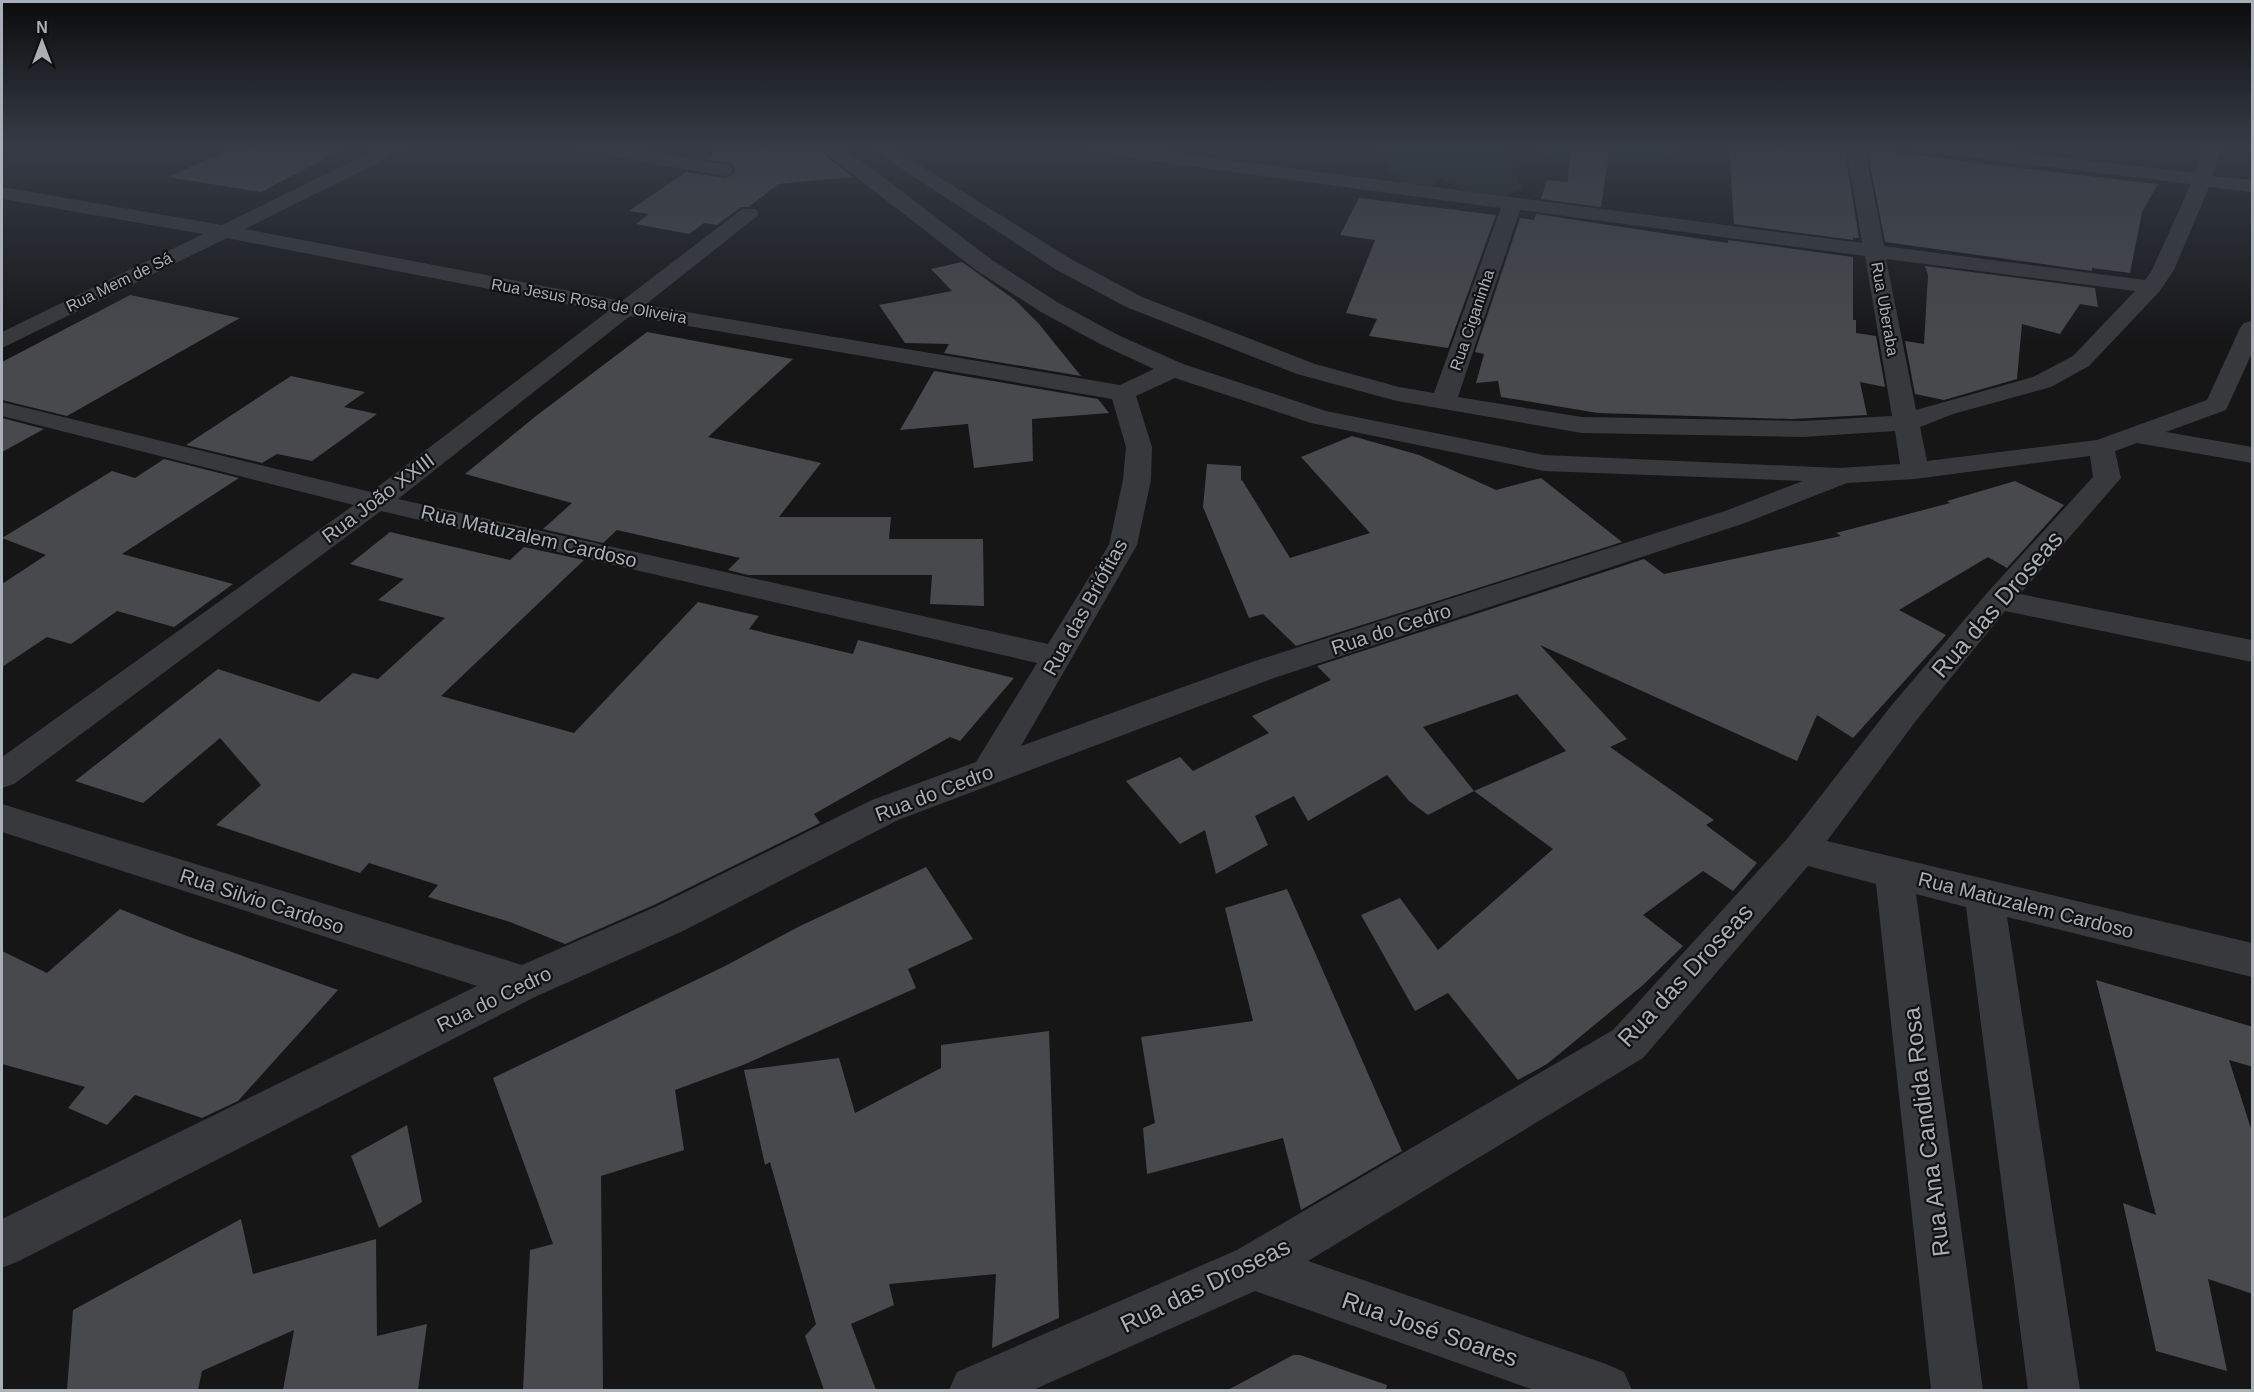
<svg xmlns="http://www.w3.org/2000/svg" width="2254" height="1392" viewBox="0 0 2254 1392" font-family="Helvetica,sans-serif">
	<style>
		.green { fill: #232922 }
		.building { fill: #48494c; fill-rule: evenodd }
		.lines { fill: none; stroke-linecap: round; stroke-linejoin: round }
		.minor { fill: #37393c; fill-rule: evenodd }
		.labels { text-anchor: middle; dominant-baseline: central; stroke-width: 4.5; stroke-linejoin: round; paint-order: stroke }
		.far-street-label { font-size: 16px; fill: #a9afb6; stroke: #111112 }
		.street-label { font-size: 20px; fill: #a9afb6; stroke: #111112 }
		.near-street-label { font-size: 24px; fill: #a9afb6; stroke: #111112 }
	</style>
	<rect width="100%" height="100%" fill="#161617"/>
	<path class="green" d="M 1379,146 L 1498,146 L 1513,165 L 1522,188 C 1477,210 1478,193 1438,178 L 1431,193 L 1402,185 L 1389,169 Z
		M 1529,146 L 1674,146 L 1677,153 L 1667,162 L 1647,166 L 1581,168 L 1553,164 Z"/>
	<path class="building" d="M 238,146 L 349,146 L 261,192 L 168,177 Z
		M 723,146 L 814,146 L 853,177 L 778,184 L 749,207 L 741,207 L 717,225 L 704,223 L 689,234 L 636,224 L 649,214 L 629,211 L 686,172 L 724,178 L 733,175 L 735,169 L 732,164 L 705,159 Z
		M 1570,146 L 1610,146 L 1601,207 L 1541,199 L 1547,180 L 1568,182 Z
		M 1729,146 L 1844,146 L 1859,238 L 1853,238 L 1853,240 L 1734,224 Z
		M 1867,148 L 1985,164 L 2158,184 L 2142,212 L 2130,273 L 2092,268 L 2092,271 L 1885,242 Z
		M 1359,198 L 1496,215 L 1448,348 L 1369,336 L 1377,319 L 1346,313 L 1375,240 L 1340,235 Z
		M 1536,214 L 1728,243 L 1728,240 L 1853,257 L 1853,320 L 1856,320 L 1856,333 L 1876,336 L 1885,387 L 1860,382 L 1867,415 L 1792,419 L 1598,413 L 1501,397 L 1498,381 L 1476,383 L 1484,354 L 1475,352 L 1520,218 L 1534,220 Z
		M 962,262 L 1015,300 L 1039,324 L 1081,376 L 944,353 L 949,344 L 905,343 L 879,305 L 952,291 L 931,269 Z
		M 1925,266 L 2095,288 L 2098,307 L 2080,304 L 2060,334 L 2022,324 L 2017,379 L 1944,400 L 1915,394 L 1905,341 L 1924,344 L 1928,275 Z
		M 130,295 L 240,318 L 67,416 L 2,400 L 2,362 Z
		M 647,332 L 793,359 L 708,437 L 821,463 L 779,517 L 891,517 L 889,539 L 983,539 L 984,606 L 930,604 L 932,575 L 748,575 L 728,570 L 740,558 L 617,530 L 603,543 L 543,529 L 572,503 L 465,474 L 536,416 Z
		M 934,371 L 1098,399 L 1109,413 L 1032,419 L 1033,461 L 974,468 L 968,424 L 900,430 Z
		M 291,376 L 365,392 L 344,407 L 377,414 L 312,461 L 277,454 L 262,463 L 186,445 Z
		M 2,418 L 44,429 L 2,452 Z
		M 1352,436 L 1419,455 L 1496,490 L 1541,478 L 1622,542 L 1296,646 L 1263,614 L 1249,618 L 1203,507 L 1207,464 L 1241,466 L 1241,481 L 1242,480 L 1290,558 L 1370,533 L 1301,457 Z
		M 164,459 L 239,478 L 122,554 L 233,584 L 174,627 L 117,611 L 71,644 L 47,637 L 2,667 L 2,584 L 46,555 L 2,538 L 112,471 L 135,478 Z
		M 2015,481 L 2064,505 L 2007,568 L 1988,557 L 1899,610 L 1946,635 L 1853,738 L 1817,715 L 1797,761 L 1540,645 L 1627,739 L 1610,747 L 1714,820 L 1706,825 L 1757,863 L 1733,891 L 1703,871 L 1643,915 L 1683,946 L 1643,985 L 1547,1064 L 1518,1080 L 1448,993 L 1415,1011 L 1361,915 L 1400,898 L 1438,950 L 1553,849 L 1474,791 L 1428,815 L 1409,801 L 1387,775 L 1308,821 L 1294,796 L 1255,816 L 1268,845 L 1216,874 L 1205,830 L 1180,844 L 1126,781 L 1180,757 L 1193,771 L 1269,733 L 1252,716 L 1331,680 L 1317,666 L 1644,559 L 1664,574 L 1841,536 L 1836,533 L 1950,503 L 1947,501 ZM 1517,694 L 1566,751 L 1474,791 L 1423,727 Z
		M 390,532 L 510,560 L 524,547 L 584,560 L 441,696 L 574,733 L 698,602 L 759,616 L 749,629 L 853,654 L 858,640 L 1014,678 L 960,741 L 950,737 L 814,814 L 820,823 L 654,905 L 565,944 L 510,922 L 428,897 L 438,885 L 369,863 L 360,873 L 216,825 L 261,785 L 220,738 L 143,803 L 75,781 L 218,669 L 319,702 L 353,673 L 378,679 L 445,618 L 378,600 L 404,579 L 350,564 Z
		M 926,867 L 973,939 L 908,969 L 916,988 L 743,1065 L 675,1090 L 684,1150 L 601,1176 L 603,1390 L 523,1390 L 530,1250 L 553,1244 L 493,1078 L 723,967 L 800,926 Z
		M 1287,889 L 1402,1151 L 1301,1210 L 1283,1138 L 1147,1174 L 1143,1128 L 1155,1123 L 1141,1037 L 1253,1021 L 1225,908 Z
		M 120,909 L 187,936 L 338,990 L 238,1101 L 202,1118 L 135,1095 L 107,1125 L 68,1108 L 85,1087 L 2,1064 L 2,951 L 47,973 Z
		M 2096,980 L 2253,1027 L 2253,1067 L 2229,1060 L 2253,1135 L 2253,1294 L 2208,1279 L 2227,1371 L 2156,1351 L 2123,1203 L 2156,1215 Z
		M 1049,1031 L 1059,1318 L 992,1348 L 996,1274 L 889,1284 L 894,1305 L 851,1324 L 876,1390 L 824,1390 L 805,1336 L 816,1324 L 770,1162 L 765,1165 L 744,1070 L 839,1058 L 855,1113 L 941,1068 L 941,1045 Z
		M 407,1125 L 422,1202 L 379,1228 L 351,1156 Z
		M 241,1219 L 253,1274 L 376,1239 L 377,1336 L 427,1324 L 418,1390 L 283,1390 L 294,1330 L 202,1371 L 198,1390 L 67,1390 L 73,1310 Z
		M 1293,1355 L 1300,1355 L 1387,1385 L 1386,1390 L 1228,1390 Z"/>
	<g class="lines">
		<path class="minor" d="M 383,146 L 407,146 L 404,150 L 245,229 L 622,301 L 742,209 L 756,209 L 759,213 L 756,217 L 645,305 L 1120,385 L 1154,369 L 1102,345 L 1041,312 L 976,270 L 816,146 L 838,146 L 866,164 L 992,260 L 1057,302 L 1118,335 L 1183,364 L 1326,411 L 1544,455 L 1839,468 L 1900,464 L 1895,431 L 1803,437 L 1582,433 L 1397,401 L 1297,374 L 1126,307 L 1055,269 L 867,146 L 889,146 L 1071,259 L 1142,297 L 1315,364 L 1399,387 L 1434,393 L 1501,208 L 1100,154 L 1094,153 L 1091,149 L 1093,146 L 1120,146 L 1862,243 L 1846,146 L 1864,146 L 1884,246 L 2145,280 L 2152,270 L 2191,184 L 1917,151 L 1911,150 L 1908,146 L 1964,146 L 2195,173 L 2202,146 L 2220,146 L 2213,176 L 2252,180 L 2252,192 L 2209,187 L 2174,270 L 2159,292 L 2089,366 L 2051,387 L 1953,414 L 1920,427 L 1927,461 L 2097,440 L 2207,400 L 2240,328 L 2244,323 L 2252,321 L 2252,353 L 2226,410 L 2166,432 L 2252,447 L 2252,463 L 2137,443 L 2115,451 L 2121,478 L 2020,594 L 2252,640 L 2252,662 L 2005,611 L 1915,722 L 1827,841 L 2252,943 L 2252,977 L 2007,917 L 2080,1390 L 2028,1390 L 1966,907 L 1916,894 L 1983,1390 L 1931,1390 L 1876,884 L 1808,866 L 1643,1058 L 1308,1261 L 1606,1364 L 1624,1372 L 1632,1390 L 1534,1390 L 1255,1291 L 1033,1390 L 949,1390 L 957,1372 L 1237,1250 L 1613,1030 L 1787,839 L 1891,706 L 1987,593 L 2093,477 L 2090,456 L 1915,479 L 1847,483 L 1745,523 L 1274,678 L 898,820 L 683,931 L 537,996 L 19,1261 L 2,1268 L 2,1219 L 477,986 L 2,832 L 2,804 L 522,965 L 655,907 L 872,800 L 976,762 L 1037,663 L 381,511 L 14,784 L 2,788 L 2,757 L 354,505 L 2,416 L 2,402 L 371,492 L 607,312 L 227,238 L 2,348 L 2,332 L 203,234 L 2,199 L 2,187 L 222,225 ZM 1520,210 L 1865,256 L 1892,416 L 1803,421 L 1582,417 L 1458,397 ZM 1886,259 L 2135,291 L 2073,356 L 2033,377 L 1916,410 ZM 630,316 L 1112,399 L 1126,447 L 1123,480 L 1109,545 L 1048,644 L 398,499 ZM 1175,378 L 1311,423 L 1544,471 L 1803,481 L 1725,511 L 1252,662 L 1021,746 L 1137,545 L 1151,480 L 1152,447 L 1136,396 Z
			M 574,146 L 616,146 L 724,164 L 731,166 L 733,170 L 731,174 L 724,176 L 583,151 L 577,150 Z"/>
	</g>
	<linearGradient id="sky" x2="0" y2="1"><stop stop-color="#0c0c0d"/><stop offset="0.43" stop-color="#363c47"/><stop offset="1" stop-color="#363c47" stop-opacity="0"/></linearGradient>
	<rect width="2254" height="341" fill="url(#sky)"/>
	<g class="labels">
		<g class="far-street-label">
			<text transform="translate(119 282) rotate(-26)">Rua Mem de Sá</text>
			<text transform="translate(589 301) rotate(10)">Rua Jesus Rosa de Oliveira</text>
			<text transform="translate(1885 309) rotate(80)">Rua Uberaba</text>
			<text transform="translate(1472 320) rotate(-71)">Rua Ciganinha</text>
		</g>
		<g class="street-label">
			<text transform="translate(378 498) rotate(-37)">Rua João XXIII</text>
			<text transform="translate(529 536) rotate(13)">Rua Matuzalem Cardoso</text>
			<text transform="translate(1085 607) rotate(-61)">Rua das Briófitas</text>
			<text transform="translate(1391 629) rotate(-18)">Rua do Cedro</text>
			<text transform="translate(934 793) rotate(-21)">Rua do Cedro</text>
			<text transform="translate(262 901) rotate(18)">Rua Silvio Cardoso</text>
			<text transform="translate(2026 905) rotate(14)">Rua Matuzalem Cardoso</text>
			<text transform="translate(494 999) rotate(-26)">Rua do Cedro</text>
		</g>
		<g class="near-street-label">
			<text transform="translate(1997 604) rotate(-49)">Rua das Droseas</text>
			<text transform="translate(1685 975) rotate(-47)">Rua das Droseas</text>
			<text transform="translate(1926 1132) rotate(-97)">Rua Ana Candida Rosa</text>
			<text transform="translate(1205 1285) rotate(-26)">Rua das Droseas</text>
			<text transform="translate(1430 1329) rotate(19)">Rua José Soares</text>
		</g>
	</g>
	<rect width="2254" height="1392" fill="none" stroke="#a9afb6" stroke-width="6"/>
	<g transform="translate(42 42)" stroke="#111112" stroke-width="4.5" paint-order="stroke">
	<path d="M0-4.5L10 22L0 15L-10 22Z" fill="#a9afb6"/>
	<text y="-9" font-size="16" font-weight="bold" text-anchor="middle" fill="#a9afb6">N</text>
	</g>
</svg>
